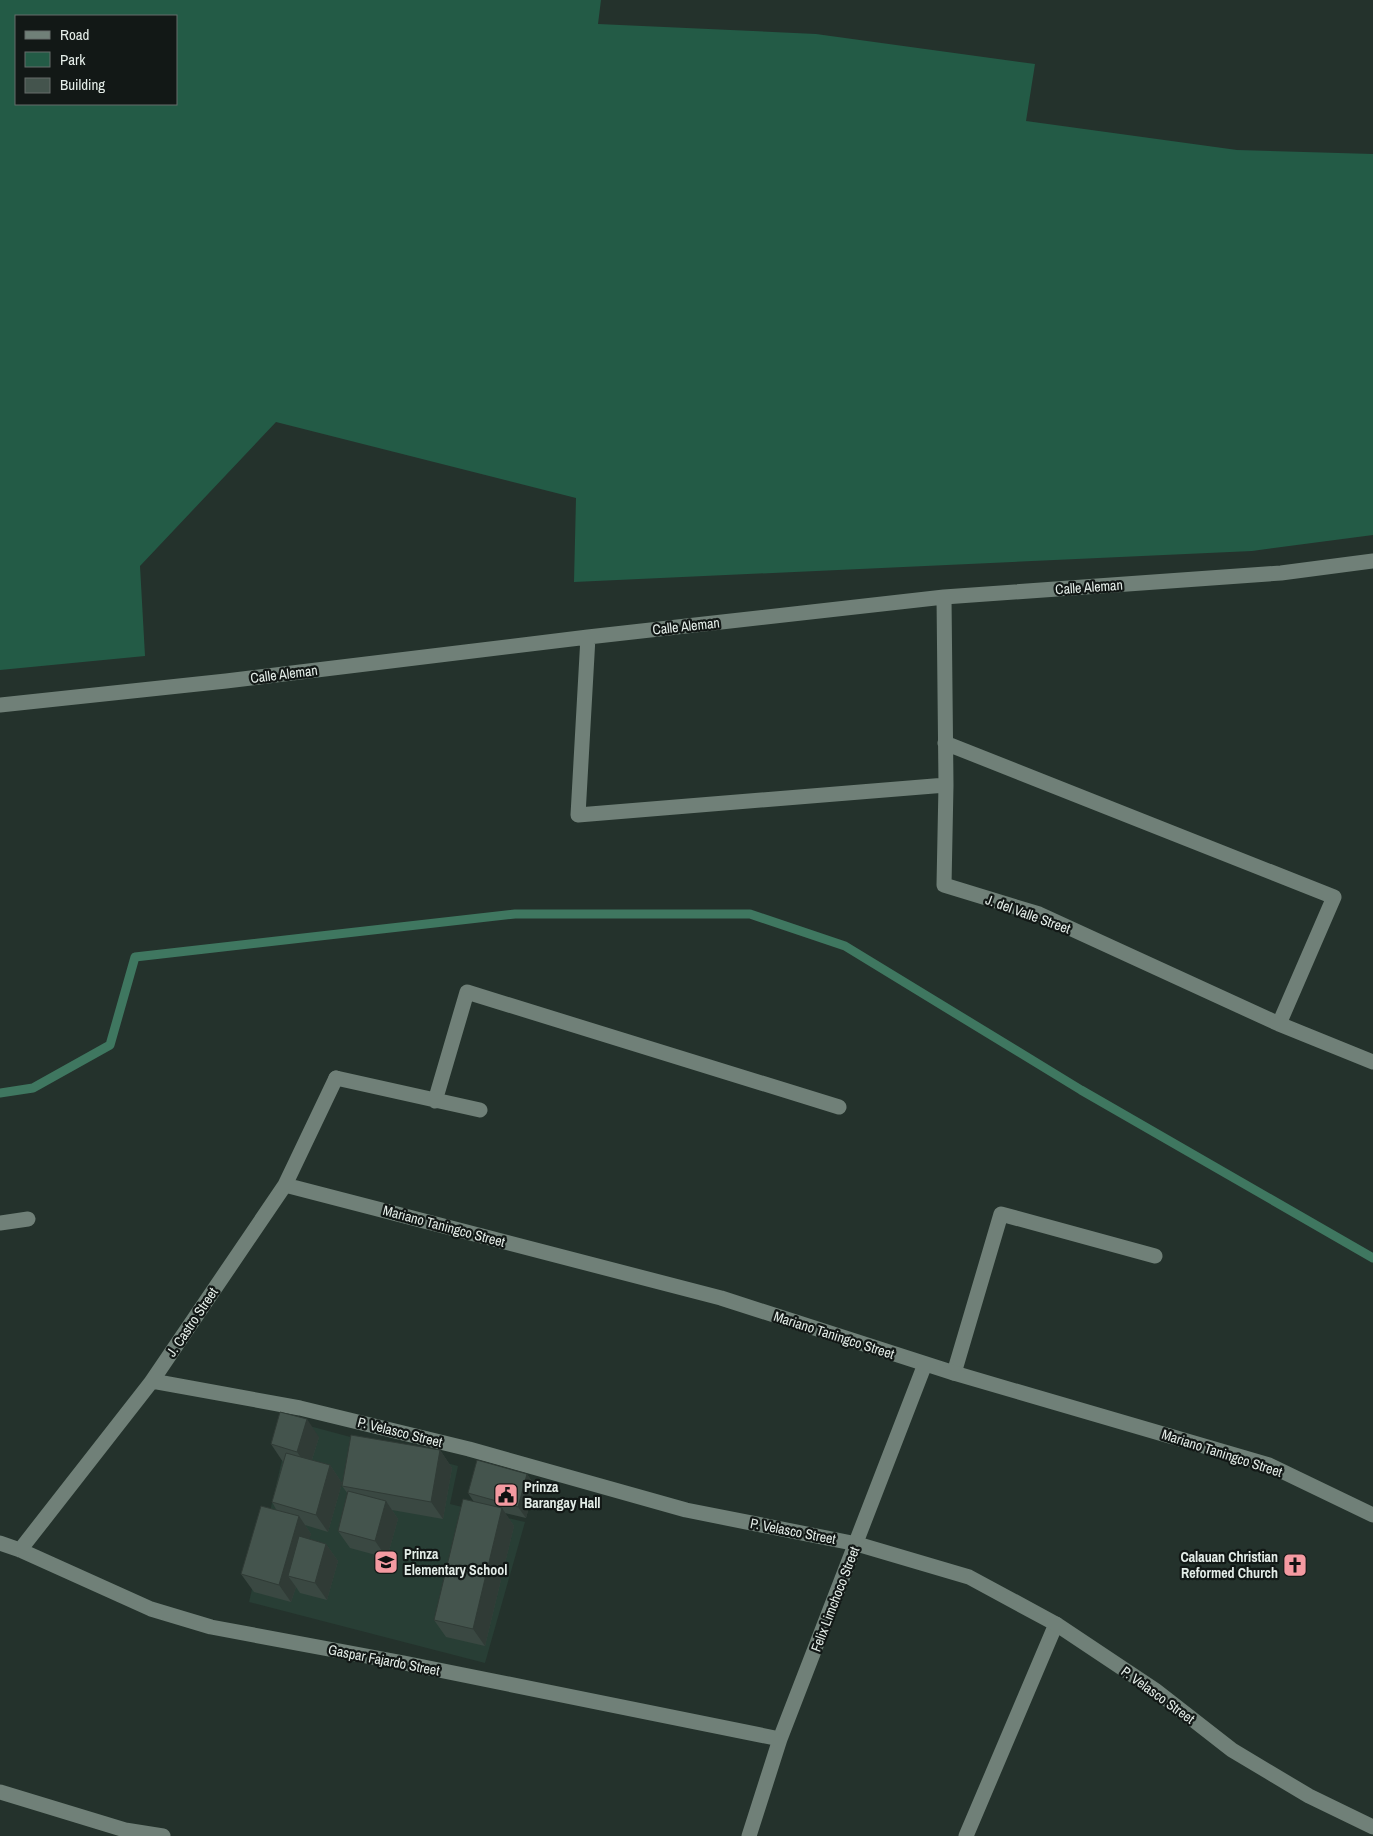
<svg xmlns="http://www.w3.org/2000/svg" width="1373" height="1836" viewBox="0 0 1373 1836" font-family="'Archivo Narrow',sans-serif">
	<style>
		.built { fill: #283e35 }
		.green { fill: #235b46; fill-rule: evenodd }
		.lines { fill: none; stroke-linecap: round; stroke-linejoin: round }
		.stream { stroke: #3f7760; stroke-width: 9 }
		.service { stroke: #708078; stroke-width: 15 }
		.minor { stroke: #708078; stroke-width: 15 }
		.wall { fill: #3a4842 }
		.shaded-wall { fill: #303b36 }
		.building { fill: #44544d; stroke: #303b36 }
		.labels { text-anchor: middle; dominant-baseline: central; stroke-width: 4.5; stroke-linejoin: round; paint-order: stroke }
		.street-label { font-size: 14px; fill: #e4ede8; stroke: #121816 }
		.poi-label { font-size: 14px; font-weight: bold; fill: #e4ede8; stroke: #121816; text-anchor: start }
	</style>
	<rect width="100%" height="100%" fill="#24322c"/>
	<path class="built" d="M 291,1421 L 458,1466 L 450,1504 L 525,1522 L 485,1663 L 249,1602 Z"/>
	<path class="green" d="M 0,0 L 601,0 L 598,24 L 816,34 L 1035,64 L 1026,121 L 1237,150 L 1373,154 L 1373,535 L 1252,551 L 574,582 L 576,498 L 276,422 L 140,566 L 145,656 L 0,670 ZM 16,16 L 176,16 L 176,104 L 16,104 Z"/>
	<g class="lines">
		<path class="stream" d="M 0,1093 L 33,1088 L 110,1045 L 135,957 L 515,914 L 750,914 L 845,946 L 1081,1090 L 1373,1258"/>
		<path class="service" d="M 336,1078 L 480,1110
			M 435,1101 L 467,992 L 839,1107
			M 954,1373 L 1001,1214 L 1155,1256
			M 966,1836 L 1056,1624"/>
		<path class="minor" d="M 944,597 L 946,785 L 944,885 L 1039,914 L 1279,1024 L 1373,1062
			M 588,637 L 578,815 L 946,785
			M 0,705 L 226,681 L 588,637 L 944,597 L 1281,573 L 1373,561
			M 945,743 L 1334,897 L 1279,1024
			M 285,1185 L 721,1298 L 954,1373 L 1269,1465 L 1373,1515
			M 0,1223 L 28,1219
			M 152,1381 L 300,1408 L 469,1449 L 686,1510 L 857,1544 L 969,1577 L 1056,1624 L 1155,1690 L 1232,1750 L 1309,1796 L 1373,1827
			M 0,1543 L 20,1550 L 151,1609 L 211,1627 L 404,1663 L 780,1739
			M 20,1550 L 152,1381 L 285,1185 L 336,1078
			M 0,1792 L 125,1830 L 163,1836
			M 749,1836 L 780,1739 L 925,1364"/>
	</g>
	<path class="wall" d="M 319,1437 L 312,1460 L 330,1465 L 342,1483 L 328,1532 L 305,1525 L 311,1534 L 309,1539 L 326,1544 L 338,1561 L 327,1600 L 300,1593 L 296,1587 L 291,1602 L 254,1592 L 241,1574 L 277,1511 L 272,1502 L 283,1462 L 271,1444 Z
		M 440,1450 L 452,1468 L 443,1519 L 392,1510 L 398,1519 L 387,1558 L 350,1548 L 338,1531 L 348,1494 L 342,1486 Z
		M 527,1474 L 535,1486 L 526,1518 L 505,1513 L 514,1526 L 485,1646 L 446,1637 L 434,1620 L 474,1502 L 468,1493 Z"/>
	<path class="shaded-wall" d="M 307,1419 L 319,1437 L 309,1469 L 297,1452 Z
		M 440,1450 L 452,1468 L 443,1519 L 431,1502 Z
		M 330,1465 L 342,1483 L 328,1532 L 316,1515 Z
		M 527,1474 L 535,1486 L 526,1518 L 518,1507 Z
		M 386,1501 L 398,1519 L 387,1558 L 375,1541 Z
		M 502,1508 L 514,1526 L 485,1646 L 473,1629 Z
		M 299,1516 L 311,1534 L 298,1579 L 288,1576 L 296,1587 L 291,1602 L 279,1585 Z
		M 326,1544 L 338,1561 L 327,1600 L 315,1583 Z"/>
	<path class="building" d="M 280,1412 L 307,1419 L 297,1452 L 271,1444 Z
		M 351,1435 L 440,1450 L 431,1502 L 342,1486 Z
		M 286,1453 L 330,1465 L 316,1515 L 272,1502 Z
		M 477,1460 L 527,1474 L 518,1507 L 468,1493 Z
		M 348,1491 L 386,1501 L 375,1541 L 338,1531 Z
		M 463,1499 L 502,1508 L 473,1629 L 434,1620 Z
		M 261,1506 L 299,1516 L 279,1585 L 241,1574 Z
		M 299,1536 L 326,1544 L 315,1583 L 288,1576 Z"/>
	<defs>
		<g id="civic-square" transform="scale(1.25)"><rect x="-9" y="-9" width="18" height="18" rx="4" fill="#f49aa1" stroke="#121816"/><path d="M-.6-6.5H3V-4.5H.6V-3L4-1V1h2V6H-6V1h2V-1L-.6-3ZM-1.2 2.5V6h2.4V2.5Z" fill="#111"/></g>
		<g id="school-square" transform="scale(1.25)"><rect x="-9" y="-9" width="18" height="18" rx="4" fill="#f49aa1" stroke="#121816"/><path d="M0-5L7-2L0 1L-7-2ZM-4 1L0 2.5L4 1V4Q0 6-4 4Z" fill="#111"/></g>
		<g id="church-square" transform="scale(1.25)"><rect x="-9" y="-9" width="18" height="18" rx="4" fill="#f49aa1" stroke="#121816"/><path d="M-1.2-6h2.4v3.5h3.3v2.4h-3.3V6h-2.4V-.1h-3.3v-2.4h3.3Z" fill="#111"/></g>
	</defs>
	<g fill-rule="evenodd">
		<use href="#civic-square" x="506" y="1495"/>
		<use href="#school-square" x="386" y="1562"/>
		<use href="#church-square" x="1295" y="1565"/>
	</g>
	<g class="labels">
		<g class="street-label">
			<text transform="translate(1089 587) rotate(-4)">Calle Aleman</text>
			<text transform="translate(686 626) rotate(-6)">Calle Aleman</text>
			<text transform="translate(284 674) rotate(-7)">Calle Aleman</text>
			<text transform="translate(1028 914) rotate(20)">J. del Valle Street</text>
			<text transform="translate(444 1226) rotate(15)">Mariano Taningco Street</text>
			<text transform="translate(192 1322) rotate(-56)">J. Castro Street</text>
			<text transform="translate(834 1335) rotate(18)">Mariano Taningco Street</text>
			<text transform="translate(400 1432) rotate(14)">P. Velasco Street</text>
			<text transform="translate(1222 1453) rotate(18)">Mariano Taningco Street</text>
			<text transform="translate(793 1531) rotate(11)">P. Velasco Street</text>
			<text transform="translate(835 1599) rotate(-69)">Felix Limchoco Street</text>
			<text transform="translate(384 1660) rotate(11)">Gaspar Fajardo Street</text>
			<text transform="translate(1158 1695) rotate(36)">P. Velasco Street</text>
		</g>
		<g class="poi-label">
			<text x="524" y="1487">Prinza<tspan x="524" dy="16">Barangay Hall</tspan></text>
			<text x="404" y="1554">Prinza<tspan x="404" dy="16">Elementary School</tspan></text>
			<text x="1278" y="1557" text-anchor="end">Calauan Christian<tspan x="1278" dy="16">Reformed Church</tspan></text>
		</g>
	</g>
	<rect x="15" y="15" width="162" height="90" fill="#121816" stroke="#666d6a"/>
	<rect x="25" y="31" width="25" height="8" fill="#708078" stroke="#666d6a"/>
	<text x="60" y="40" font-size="15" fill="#e4ede8">Road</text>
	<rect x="25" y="52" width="25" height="15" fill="#235b46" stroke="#666d6a"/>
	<text x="60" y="65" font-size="15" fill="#e4ede8">Park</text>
	<rect x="25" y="78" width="25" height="15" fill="#44544d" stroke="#666d6a"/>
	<text x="60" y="90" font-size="15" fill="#e4ede8">Building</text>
</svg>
